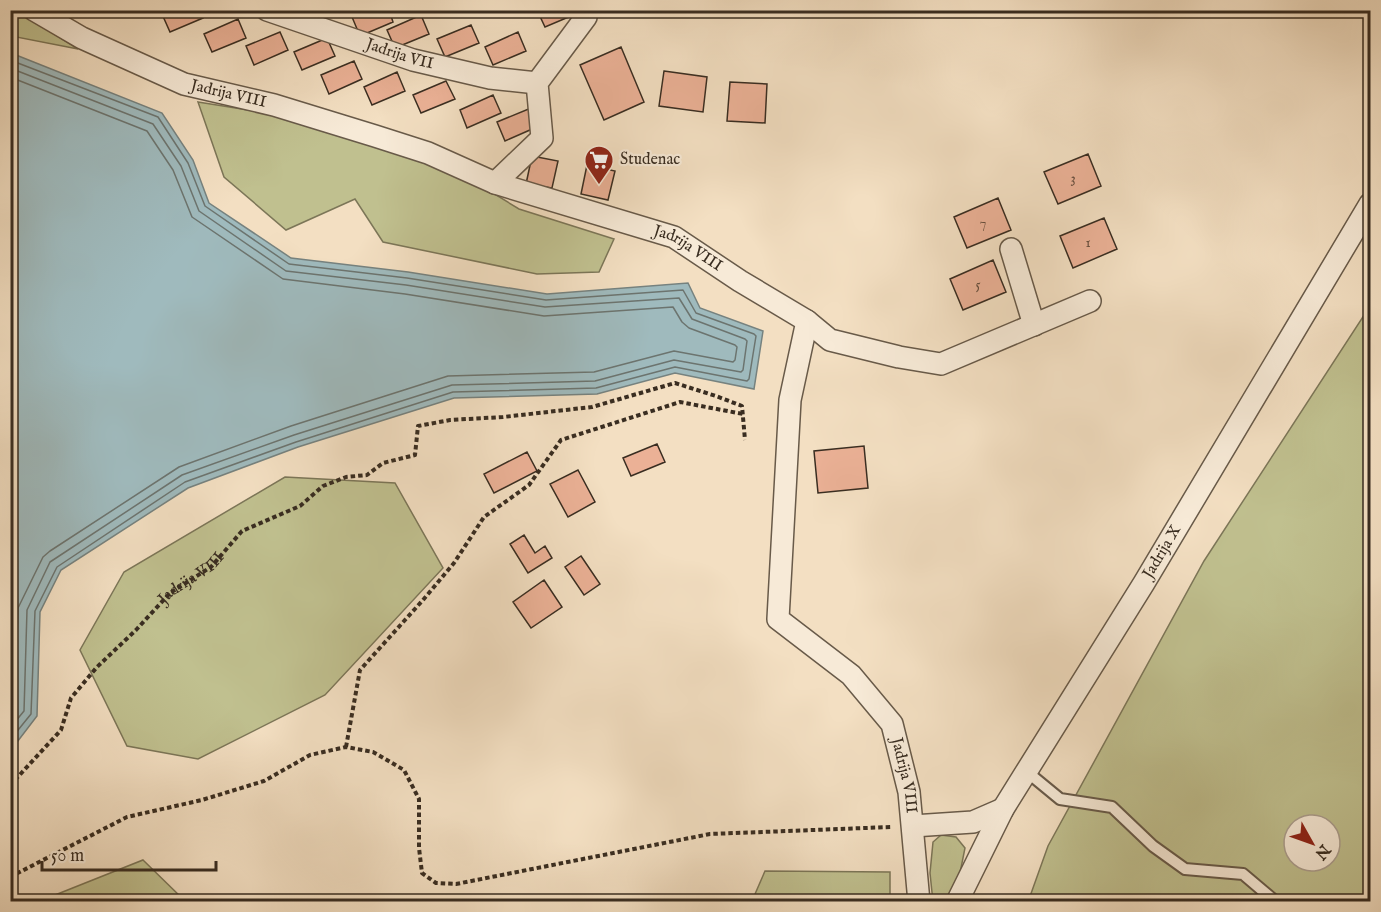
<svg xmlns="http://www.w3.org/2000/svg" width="1381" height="912" viewBox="0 0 1381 912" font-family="'IM FELL English',serif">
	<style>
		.green { fill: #c0c08f; stroke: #7c7658; stroke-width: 1.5; fill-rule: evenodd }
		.water { fill: #9fbabd; stroke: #76827f; stroke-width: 1.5 }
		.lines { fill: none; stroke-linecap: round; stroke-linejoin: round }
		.shore { stroke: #6c746f; stroke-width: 1.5 }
		.building { fill: #ebb196; stroke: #392d21; stroke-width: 1.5 }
		.service-casing { stroke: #685a49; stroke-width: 14 }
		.minor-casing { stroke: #685a49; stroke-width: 24 }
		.path { stroke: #392d21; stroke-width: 4; stroke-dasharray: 4.5 3; stroke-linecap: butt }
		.service { stroke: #f7ead7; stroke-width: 10 }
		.minor { stroke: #f7ead7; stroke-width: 21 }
		.labels { text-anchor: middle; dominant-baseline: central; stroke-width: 4.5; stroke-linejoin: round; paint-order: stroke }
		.number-label { font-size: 14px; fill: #664e3e }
		.street-label { font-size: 16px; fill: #392d21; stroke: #f7ead7 }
		.poi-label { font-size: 16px; fill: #392d21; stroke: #f7ead7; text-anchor: start }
	</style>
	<rect width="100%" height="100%" fill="#f3dfc2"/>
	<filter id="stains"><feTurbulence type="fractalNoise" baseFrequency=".00333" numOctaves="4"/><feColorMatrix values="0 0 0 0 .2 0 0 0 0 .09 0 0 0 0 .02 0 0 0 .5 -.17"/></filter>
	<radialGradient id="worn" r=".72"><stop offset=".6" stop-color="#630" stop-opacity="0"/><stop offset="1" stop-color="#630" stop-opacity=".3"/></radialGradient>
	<path class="green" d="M 10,11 L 18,11 L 78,49 L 11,36 Z
		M 198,102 L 279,115 L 423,162 L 488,190 L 519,209 L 614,239 L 599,272 L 537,274 L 383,242 L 355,199 L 286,230 L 224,177 Z
		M 1370,306 L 1370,901 L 1028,902 L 1048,846 L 1204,561 ZM 1294,825 L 1330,825 L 1330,861 L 1294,861 Z
		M 285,477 L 395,483 L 443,568 L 325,695 L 198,759 L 127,746 L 80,650 L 124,572 Z
		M 941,835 L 956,837 L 965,848 L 960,873 L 947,901 L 933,902 L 930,873 L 933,842 Z
		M 143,860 L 185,901 L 40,901 Z
		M 765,871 L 890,872 L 890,901 L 752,901 Z"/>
	<path class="water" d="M 11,53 L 162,113 L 193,160 L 209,203 L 291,258 L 408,272 L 547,294 L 688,283 L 700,308 L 763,331 L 754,389 L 675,373 L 597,394 L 454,398 L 298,447 L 188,488 L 61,570 L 40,612 L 37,716 L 11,750 Z"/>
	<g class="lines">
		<path class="shore" d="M 10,60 L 158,117 L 188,163 L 205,206 L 289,264 L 407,278 L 546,300 L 683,290 L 696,313 L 754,334 L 756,336 L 749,379 L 747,381 L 675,367 L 596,388 L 453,392 L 296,442 L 185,482 L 57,567 L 35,611 L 31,714 L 10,740
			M 10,68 L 153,124 L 181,166 L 199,211 L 286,271 L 406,285 L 545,307 L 679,298 L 692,319 L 745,339 L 747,341 L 743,370 L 741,372 L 674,360 L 595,381 L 452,385 L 294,435 L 182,475 L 50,562 L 27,610 L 24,711 L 10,728
			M 10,77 L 147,131 L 173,170 L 192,217 L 283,279 L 405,294 L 544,316 L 673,307 L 682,322 L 689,328 L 735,345 L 737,347 L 735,360 L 733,362 L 674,351 L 594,372 L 448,376 L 291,426 L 179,467 L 50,551 L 43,557 L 18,608 L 15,707 L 10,714"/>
	</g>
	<path class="building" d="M 169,10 L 200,10 L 203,18 L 170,32 L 162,14 Z
		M 319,10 L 341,10 L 323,19 Z
		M 368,10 L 389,10 L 393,22 L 360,36 L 352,17 Z
		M 537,10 L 577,10 L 578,13 L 545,27 Z
		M 421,15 L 429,34 L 395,48 L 387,30 Z
		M 238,19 L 246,38 L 212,52 L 204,34 Z
		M 471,25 L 479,43 L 445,57 L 437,39 Z
		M 280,32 L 288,50 L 254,65 L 246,46 Z
		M 518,32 L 526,51 L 493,65 L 485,47 Z
		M 327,38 L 335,56 L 302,70 L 294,52 Z
		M 621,47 L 644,102 L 604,120 L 580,65 Z
		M 354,61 L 362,79 L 329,94 L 321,75 Z
		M 664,71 L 707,77 L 703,112 L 659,106 Z
		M 397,72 L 405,91 L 372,105 L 364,87 Z
		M 446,81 L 455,99 L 421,113 L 413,95 Z
		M 730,82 L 767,84 L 765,123 L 727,121 Z
		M 493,95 L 501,113 L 467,128 L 460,110 Z
		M 531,108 L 539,126 L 505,141 L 497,122 Z
		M 1088,154 L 1101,186 L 1058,204 L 1044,172 Z
		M 532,156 L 558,161 L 552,188 L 526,184 Z
		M 587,165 L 615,171 L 608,200 L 581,194 Z
		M 998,198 L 1011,230 L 967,248 L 954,217 Z
		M 1104,218 L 1117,249 L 1073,268 L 1060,236 Z
		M 993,260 L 1006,292 L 963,310 L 950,279 Z
		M 657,444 L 665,462 L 631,476 L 623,458 Z
		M 864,446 L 868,488 L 818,493 L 814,451 Z
		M 527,452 L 537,471 L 494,493 L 484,474 Z
		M 578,470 L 595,502 L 568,517 L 550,484 Z
		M 524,535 L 535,553 L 545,546 L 552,558 L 528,573 L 510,544 Z
		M 581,556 L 600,584 L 584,595 L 565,567 Z
		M 544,580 L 562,607 L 531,628 L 513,602 Z"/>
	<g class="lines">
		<g class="service-casing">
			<path id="service" d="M 1026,771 L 1060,799 L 1112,807 L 1153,846 L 1185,869 L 1243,874 L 1276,902"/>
		</g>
		<g class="minor-casing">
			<g id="minor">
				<path id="s2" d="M 34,10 L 82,38 L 184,84 L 274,105 L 375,136 L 428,153 L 495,183 L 674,237 L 740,281 L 807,321 L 790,400 L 778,619 L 851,675 L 892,724 L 909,792 L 919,902"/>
				<path id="s3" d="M 267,10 L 413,60 L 490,78 L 537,83"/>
				<path d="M 495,183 L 542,138 L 537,83 L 586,17 L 584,10"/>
				<path d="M 1011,249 L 1034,325"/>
				<path d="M 807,321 L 830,340 L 899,357 L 941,364 L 1090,301"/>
				<path d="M 913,826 L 973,822 L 1003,809"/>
				<path id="s4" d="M 957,902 L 1003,809 L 1144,583 L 1370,204"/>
			</g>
		</g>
		<g class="path">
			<path d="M 346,747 L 360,670 L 423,600 L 454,563 L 484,517 L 529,485 L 561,440 L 680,402 L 743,414"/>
			<path id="s1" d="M 15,780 L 61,730 L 71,698 L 97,667 L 136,630 L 170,593 L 211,567 L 242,531 L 300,506 L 323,486 L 346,477 L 367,475 L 383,463 L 415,455 L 418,426 L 450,420 L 503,417 L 592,407 L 675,383 L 716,396 L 742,406 L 745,440"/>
			<path d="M 10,877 L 127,817 L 202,800 L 264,781 L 310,755 L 346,747 L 373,752 L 404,770 L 419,799 L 419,848 L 422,873 L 436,883 L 456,884 L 710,834 L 891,827"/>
		</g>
		<use href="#service" class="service"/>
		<use href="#minor" class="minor"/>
	</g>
	<defs>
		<g id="supermarket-pin" transform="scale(1.5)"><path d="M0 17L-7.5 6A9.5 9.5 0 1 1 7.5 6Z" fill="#8f2418" stroke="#f7ead7"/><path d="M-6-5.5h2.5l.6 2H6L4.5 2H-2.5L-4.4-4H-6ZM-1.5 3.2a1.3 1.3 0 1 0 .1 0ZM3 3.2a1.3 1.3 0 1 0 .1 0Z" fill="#fff"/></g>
	</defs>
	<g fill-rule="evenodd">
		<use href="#supermarket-pin" x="599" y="160"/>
	</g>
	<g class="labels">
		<g class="number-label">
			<text x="1073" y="179">3</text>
			<text x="983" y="223">7</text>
			<text x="1088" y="243">1</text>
			<text x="978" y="285">5</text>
		</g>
		<g class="street-label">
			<text stroke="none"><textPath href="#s3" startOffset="140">Jadrija VII</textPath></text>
			<text stroke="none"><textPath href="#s2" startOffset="213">Jadrija VIII</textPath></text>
			<text stroke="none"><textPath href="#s2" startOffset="699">Jadrija VIII</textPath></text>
			<text stroke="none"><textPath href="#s4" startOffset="406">Jadrija X</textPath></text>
			<text stroke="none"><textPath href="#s1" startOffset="272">Jadrija VIII</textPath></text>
			<text stroke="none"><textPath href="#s2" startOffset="1348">Jadrija VIII</textPath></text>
		</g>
		<g class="poi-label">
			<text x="620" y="160">Studenac</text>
		</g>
	</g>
	<rect width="1381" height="912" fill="none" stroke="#f3dfc2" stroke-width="36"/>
	<rect x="12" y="12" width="1357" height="888" fill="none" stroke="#392d21" stroke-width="3"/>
	<rect x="18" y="18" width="1345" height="876" fill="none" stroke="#392d21" stroke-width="1.5"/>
	<g transform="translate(1312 843) rotate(130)"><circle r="28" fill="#f7ead7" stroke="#ab9e8e" stroke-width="1.5"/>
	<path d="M0-4.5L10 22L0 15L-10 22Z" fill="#8f2418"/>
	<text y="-9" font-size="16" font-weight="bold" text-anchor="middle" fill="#392d21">N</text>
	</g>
	<path d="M42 861v9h174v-9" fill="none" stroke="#392d21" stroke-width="3"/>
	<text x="51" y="861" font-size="18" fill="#392d21" stroke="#f7ead7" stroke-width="4.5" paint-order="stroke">50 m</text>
	<rect width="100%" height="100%" filter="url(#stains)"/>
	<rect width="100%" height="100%" fill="url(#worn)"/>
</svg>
